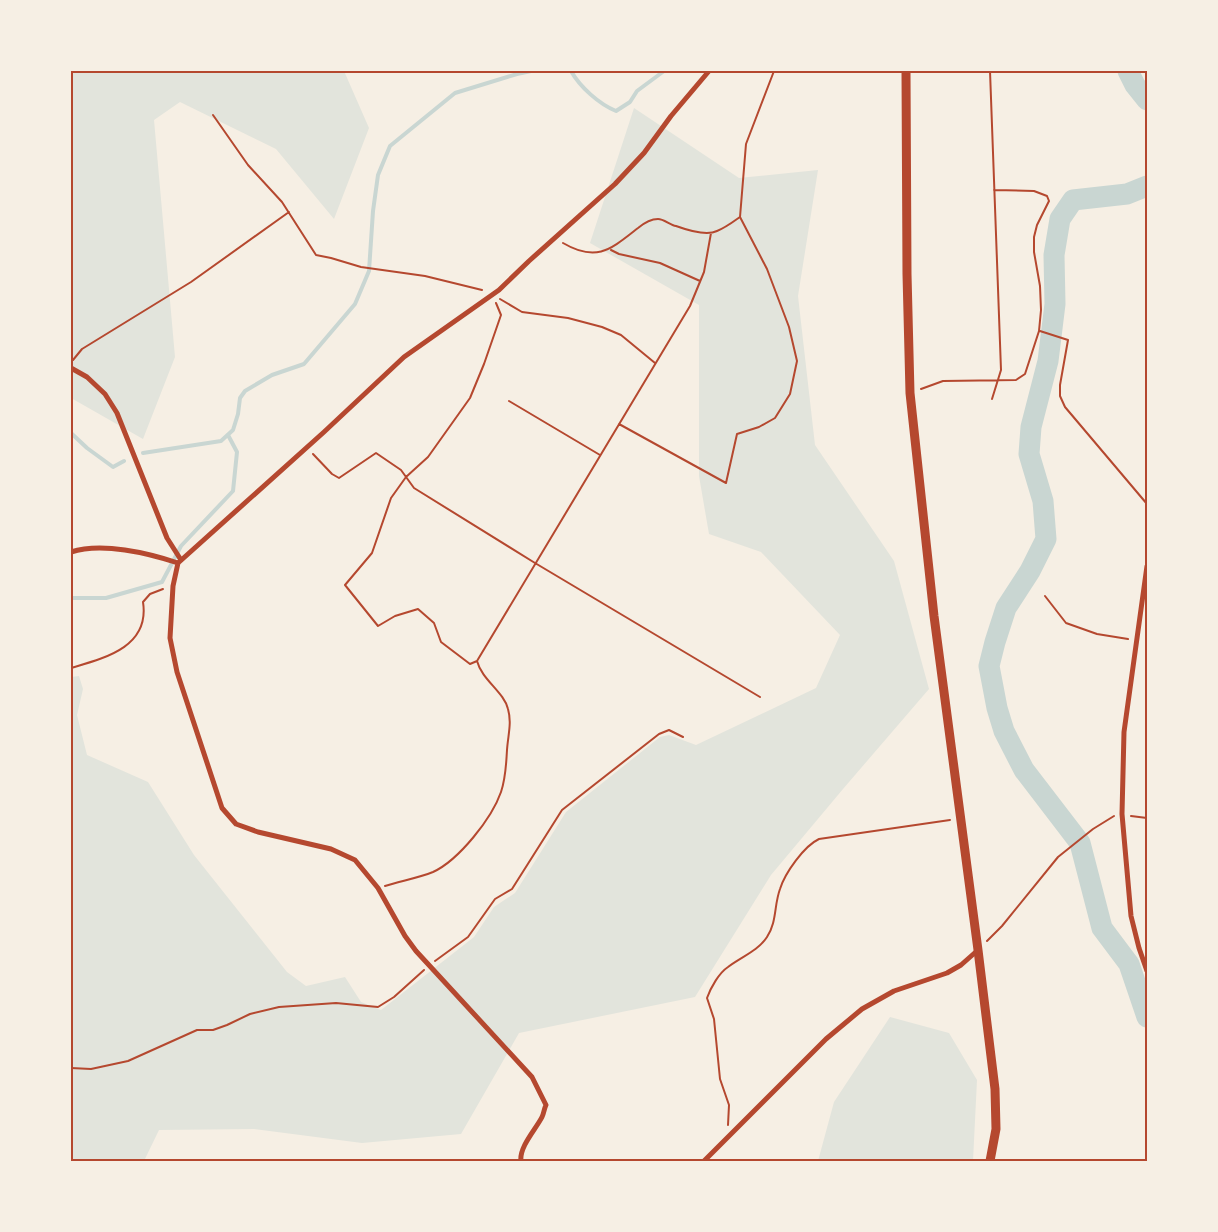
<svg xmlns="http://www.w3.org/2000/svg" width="1218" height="1232" viewBox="0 0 1218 1232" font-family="Roboto,sans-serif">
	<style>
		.green { fill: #e2e4dc }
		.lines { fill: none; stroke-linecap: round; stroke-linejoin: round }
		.stream { stroke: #c9d6d2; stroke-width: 4 }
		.river { stroke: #c9d6d2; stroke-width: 21 }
		.path { stroke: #b5482f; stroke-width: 2 }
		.minor { stroke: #b5482f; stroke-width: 5 }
		.primary { stroke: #b5482f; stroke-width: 9 }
		.neatline { fill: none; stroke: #b5482f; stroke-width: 2 }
	</style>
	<rect width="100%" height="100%" fill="#f6efe4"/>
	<path class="green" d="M 71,71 L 344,71 L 369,128 L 334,219 L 276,149 L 180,102 L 154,120 L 175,357 L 143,439 L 71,398 Z
		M 634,108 L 739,178 L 818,170 L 798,296 L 815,445 L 894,561 L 929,689 L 843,789 L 771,875 L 695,997 L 519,1033 L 461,1134 L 362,1143 L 254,1129 L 159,1130 L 144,1161 L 71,1161 L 71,677 L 79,676 L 83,689 L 77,715 L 87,755 L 148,782 L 194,855 L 287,972 L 306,986 L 345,977 L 361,1002 L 381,1010 L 474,937 L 494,907 L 515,893 L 566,812 L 660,737 L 669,735 L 696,745 L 816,688 L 840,635 L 761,552 L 709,534 L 699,476 L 699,305 L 590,243 Z
		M 890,1017 L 949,1033 L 977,1080 L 973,1161 L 818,1161 L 834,1102 Z"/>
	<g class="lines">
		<path class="stream" d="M 571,71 C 580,87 599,104 616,111 L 630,102 L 637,91 L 664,71
			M 71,433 L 87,448 L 113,467 L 124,461
			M 143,453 L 221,441 L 233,430 L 238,414 L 240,398 L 245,391 L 272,375 L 304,364 L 355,304 L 369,271 L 373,211 L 378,175 L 390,146 L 455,93 L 517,74 L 531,71
			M 71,598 L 106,598 L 162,582 L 181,546 L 233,491 L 237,452 L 228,435"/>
		<path class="river" d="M 1128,71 L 1135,85 L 1147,100
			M 1147,186 L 1127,194 L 1073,200 L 1060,219 L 1054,255 L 1055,304 L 1048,361 L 1031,427 L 1029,454 L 1043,501 L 1046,539 L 1030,571 L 1006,608 L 995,642 L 989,666 L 997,708 L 1004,731 L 1024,770 L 1080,843 L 1102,928 L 1129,964 L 1147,1017"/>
		<path class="path" d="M 990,71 L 1001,370 L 992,399
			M 213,115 L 248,165 L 282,202 L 316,255 L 331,258 L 361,267 L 425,276 L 482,290
			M 563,243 C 597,263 611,249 638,228 C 644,223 650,219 658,219 C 664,219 670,225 676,226 C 687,230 707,236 717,231 C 725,228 733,222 740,217 L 746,144 L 774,71
			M 611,250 L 619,254 L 660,263 L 700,281
			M 500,299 L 522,312 L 568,318 L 602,327 L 621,335 L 655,363
			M 1040,331 L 1068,340 L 1060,385 L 1060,396 L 1065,407 L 1147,504
			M 73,360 L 82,349 L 191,282 L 289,212
			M 921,389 L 943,381 L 1016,380 L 1025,374 L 1039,331 L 1041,310 L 1040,286 L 1034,252 L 1034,237 L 1037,225 L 1049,201 L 1047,196 L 1034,191 L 994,190
			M 509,401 L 600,455
			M 619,424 L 726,483 L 737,434 L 759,427 L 775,418 L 790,394 L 797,361 L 789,327 L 767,269 L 740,217
			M 313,454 L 332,474 L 339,478 L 376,453 L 401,470 L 414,488 L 535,563 L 760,697
			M 1045,596 L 1066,623 L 1097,634 L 1128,639
			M 477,661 L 470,664 L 441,642 L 434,623 L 418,609 L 395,616 L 378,626 L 345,585 L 372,553 L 391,498 L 406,477 L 428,457 L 470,398 L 484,364 L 501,315 L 496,303
			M 71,668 C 105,658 150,647 143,602 L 150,594 L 163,589
			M 1131,816 L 1147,818
			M 385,886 C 401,881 418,878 433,872 C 459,860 492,818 501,792 C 506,777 506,765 507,750 C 508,735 512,723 508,709 C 504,692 482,680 477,661 L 690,306 L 704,272 L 711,233
			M 987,941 L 1002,926 L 1058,857 L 1093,829 L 1114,816
			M 435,961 L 468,937 L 495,899 L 512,889 L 562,810 L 659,734 L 669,730 L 683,737
			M 71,1068 L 91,1069 L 128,1061 L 197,1030 L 213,1030 L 227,1025 L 250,1014 L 279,1007 L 336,1003 L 378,1007 L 394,997 L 424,970
			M 728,1125 L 729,1105 L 720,1079 L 714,1019 L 707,998 C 711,987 719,973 728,967 C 741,957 758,951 767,937 C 777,922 774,905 780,889 C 785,873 804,846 819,839 L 950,820"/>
		<path class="minor" d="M 71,368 L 87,377 L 105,394 L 117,413 L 167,538 L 181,560
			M 71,552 C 102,542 148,553 178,563
			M 1147,566 L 1124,732 L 1122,814 L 1131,916 L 1139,948 L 1147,971
			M 521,1161 C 519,1147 536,1129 542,1117 C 544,1113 544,1109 546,1105 L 532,1077 L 416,951 L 405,936 L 378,888 L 355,860 L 331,849 L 258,832 L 236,824 L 222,808 L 177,672 L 170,638 L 173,586 L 178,563 L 324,432 L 404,357 L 499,290 L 529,261 L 615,184 L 644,153 L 671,116 L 709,71
			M 704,1161 L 826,1039 L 862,1009 L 894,991 L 947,973 L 961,965 L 978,950"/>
		<path class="primary" d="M 906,71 L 907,274 L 910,393 L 934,616 L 978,950 L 995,1089 L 996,1129 L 990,1161"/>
	</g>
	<rect width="1218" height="1232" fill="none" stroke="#f6efe4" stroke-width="145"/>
	<rect x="72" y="72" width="1074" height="1088" class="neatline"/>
</svg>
